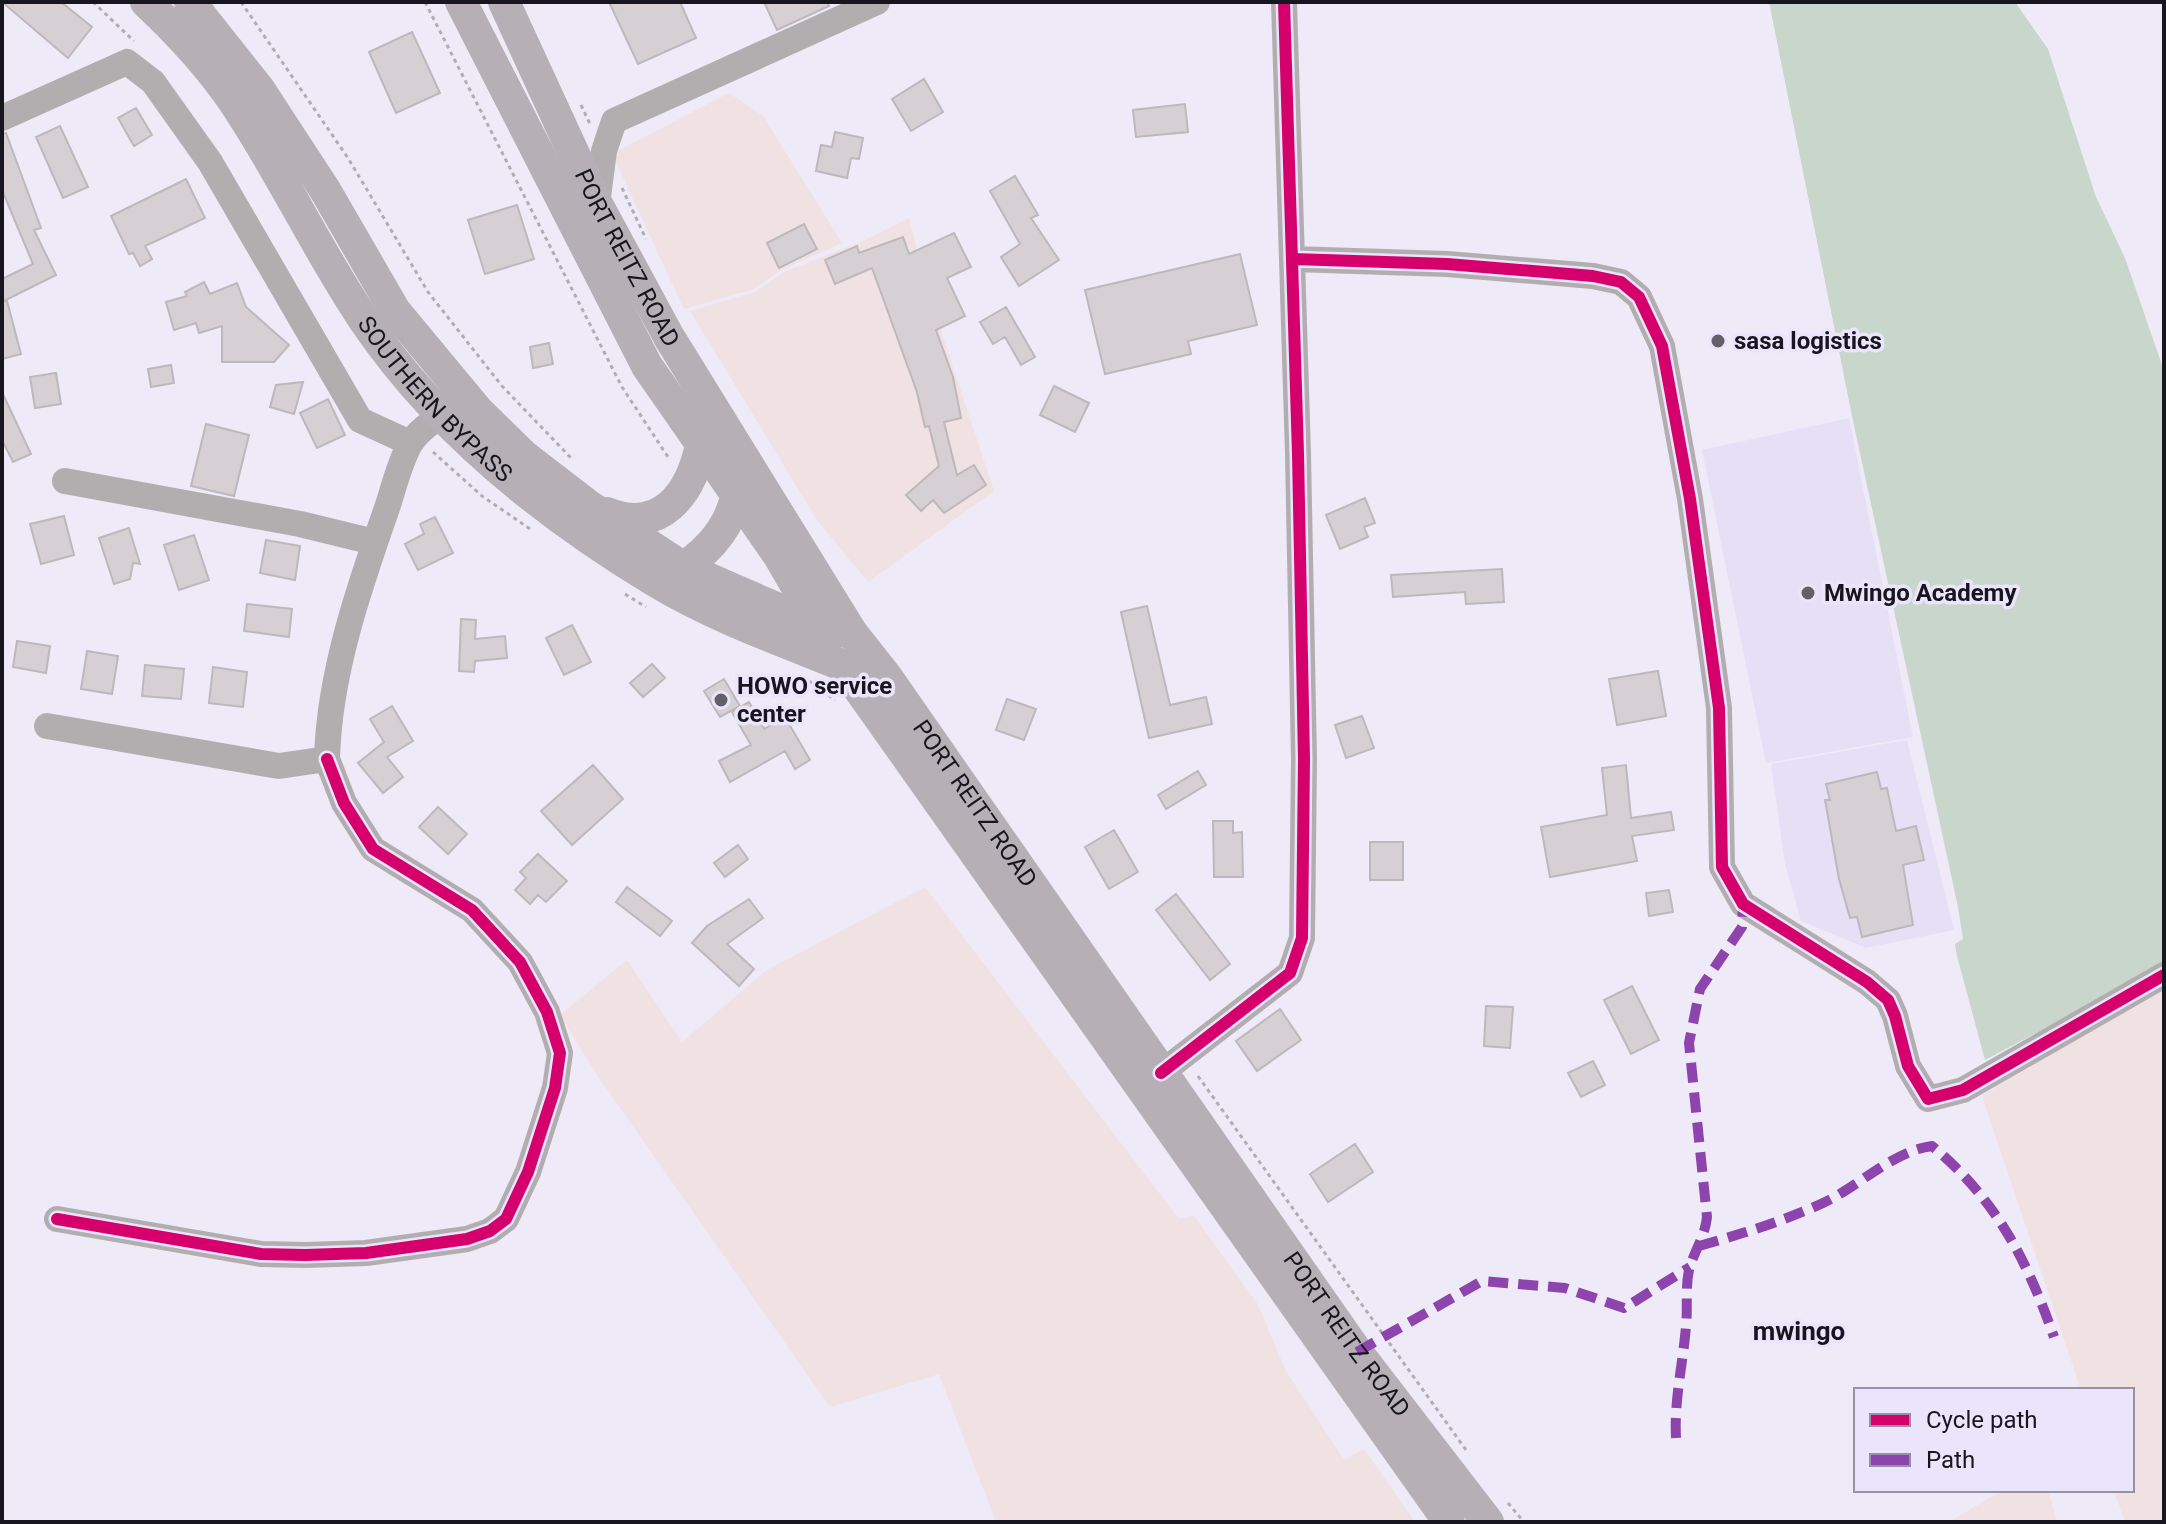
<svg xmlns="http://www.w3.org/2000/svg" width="2166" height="1524" viewBox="0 0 2166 1524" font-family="Roboto,sans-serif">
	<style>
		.built { fill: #e6e0f6 }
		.industrial { fill: #f0e1e2 }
		.green { fill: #c8d6cc }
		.building { fill: #d6d0d4; stroke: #beb7bb; stroke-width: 2 }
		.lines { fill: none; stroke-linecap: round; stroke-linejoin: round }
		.path { stroke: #b1adb2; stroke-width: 3; stroke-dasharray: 4 4; stroke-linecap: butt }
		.minor { stroke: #b2aeb0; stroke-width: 26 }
		.major { stroke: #b6b0b6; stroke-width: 32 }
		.quiet { stroke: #8e44ad; stroke-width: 10; stroke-dasharray: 20 10; stroke-linecap: butt }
		.cycleway-casing { stroke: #ebe5fc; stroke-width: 17 }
		.cycleway { stroke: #d6006c; stroke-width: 12 }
		.poi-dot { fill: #626069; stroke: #ebe5fc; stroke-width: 3 }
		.labels { text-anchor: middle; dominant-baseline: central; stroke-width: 7; stroke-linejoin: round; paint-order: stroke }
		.street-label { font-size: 24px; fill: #17151d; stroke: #ebe5fc }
		.poi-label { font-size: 24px; font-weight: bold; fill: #17151d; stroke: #ebe5fc; text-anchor: start }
		.neighbourhood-label { font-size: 26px; font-weight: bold; fill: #17151d; stroke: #ebe5fc }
	</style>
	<rect width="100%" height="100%" fill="#eeeaf7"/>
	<path class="built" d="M 1849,418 L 1913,737 L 1766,763 L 1702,450 Z
		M 1907,740 L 1954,930 L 1866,948 L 1801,921 L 1785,864 L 1771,764 Z"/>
	<path class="industrial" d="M 729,93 L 763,116 L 842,243 L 781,270 L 754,289 L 684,309 L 612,154 Z
		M 909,218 L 927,289 L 994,491 L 868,582 L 817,520 L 690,311 L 755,292 L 784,272 L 861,242 Z
		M 925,887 L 1179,1219 L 1193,1215 L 1257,1303 L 1286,1371 L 1344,1460 L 1364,1449 L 1415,1522 L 996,1522 L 939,1374 L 830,1407 L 595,1072 L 560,1015 L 627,960 L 682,1042 L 767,970 Z
		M 2164,986 L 2164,1522 L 2125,1522 L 2114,1490 L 2132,1490 L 2132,1390 L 2081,1390 L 1982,1096 Z
		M 2003,1490 L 2048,1490 L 2057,1522 L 1949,1522 Z"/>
	<path class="green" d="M 1769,2 L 2015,2 L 2048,49 L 2096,197 L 2125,258 L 2164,371 L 2164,965 L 1985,1060 L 1957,956 L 1955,944 L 1963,939 L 1958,907 L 1852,416 Z"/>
	<path class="building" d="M 2,2 L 61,2 L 92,27 L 68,58 Z
		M 609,2 L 680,2 L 696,38 L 638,64 Z
		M 764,2 L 827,2 L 829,6 L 777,30 Z
		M 412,32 L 440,93 L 396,113 L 369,52 Z
		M 924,79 L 943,112 L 911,131 L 892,99 Z
		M 1185,104 L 1188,132 L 1136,137 L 1133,110 Z
		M 136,108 L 152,135 L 134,146 L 118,118 Z
		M 60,126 L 88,187 L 63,198 L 36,137 Z
		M 835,132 L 863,138 L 859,159 L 851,158 L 847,178 L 816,171 L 821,145 L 832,147 Z
		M 6,133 L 41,228 L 34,230 L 56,275 L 2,302 L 2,279 L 33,264 L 2,190 L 2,134 Z
		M 1015,176 L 1038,215 L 1031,218 L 1059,260 L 1019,286 L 1001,257 L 1020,244 L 990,191 Z
		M 186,179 L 205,218 L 145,246 L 152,259 L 140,266 L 133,253 L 129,254 L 111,216 Z
		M 517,205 L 534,259 L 485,274 L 468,220 Z
		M 804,224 L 817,249 L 779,268 L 767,243 Z
		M 954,233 L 971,267 L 947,278 L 965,316 L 936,330 L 953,377 L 961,418 L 944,422 L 957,475 L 974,465 L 986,485 L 944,513 L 933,500 L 921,511 L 906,495 L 939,466 L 929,426 L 925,427 L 917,392 L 872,268 L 835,284 L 825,260 L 857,246 L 859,253 L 903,237 L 909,254 Z
		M 1240,254 L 1257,325 L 1188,341 L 1191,354 L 1105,374 L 1085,290 Z
		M 204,282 L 210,294 L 237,283 L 246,307 L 289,345 L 274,362 L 222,362 L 222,326 L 199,333 L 196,323 L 174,330 L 166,302 L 187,296 L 185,292 Z
		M 7,301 L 21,354 L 2,359 L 2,302 Z
		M 1006,307 L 1035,357 L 1021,365 L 1005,337 L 993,344 L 980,322 Z
		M 549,343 L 553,364 L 533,368 L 530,347 Z
		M 171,365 L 174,383 L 151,387 L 148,369 Z
		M 56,373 L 61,404 L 35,408 L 30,377 Z
		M 303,382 L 294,414 L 270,407 L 276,385 Z
		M 1054,386 L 1089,403 L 1075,432 L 1040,415 Z
		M 2,392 L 31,454 L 13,462 L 2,440 Z
		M 328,399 L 345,435 L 317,448 L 300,413 Z
		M 206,424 L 249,435 L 234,496 L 191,486 Z
		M 1365,498 L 1375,523 L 1364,527 L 1368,537 L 1340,549 L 1326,515 Z
		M 64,516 L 74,555 L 41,564 L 30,524 Z
		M 435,517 L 453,553 L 418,570 L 405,544 L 424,534 L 420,524 Z
		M 129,528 L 140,564 L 133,563 L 130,579 L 114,584 L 99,538 Z
		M 194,535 L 209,580 L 179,590 L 164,545 Z
		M 266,540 L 300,546 L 295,580 L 260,573 Z
		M 1502,569 L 1504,602 L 1466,604 L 1465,592 L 1393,597 L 1391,575 Z
		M 247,604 L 292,609 L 289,637 L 244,631 Z
		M 1147,606 L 1170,705 L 1206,697 L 1212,724 L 1149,738 L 1121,612 Z
		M 461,619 L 476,620 L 475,639 L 505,636 L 507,658 L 475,661 L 474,672 L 459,671 Z
		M 572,625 L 591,662 L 564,675 L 546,638 Z
		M 17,641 L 50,646 L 46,673 L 13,667 Z
		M 87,651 L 118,656 L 112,694 L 81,689 Z
		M 652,664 L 665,678 L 643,697 L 630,683 Z
		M 145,665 L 184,669 L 181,699 L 142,696 Z
		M 213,667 L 247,672 L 243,707 L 209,703 Z
		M 1658,671 L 1666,716 L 1617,725 L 1609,679 Z
		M 724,679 L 740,706 L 720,717 L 704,691 Z
		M 1007,699 L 1036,709 L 1024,740 L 996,730 Z
		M 749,702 L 764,729 L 785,717 L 810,760 L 795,769 L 785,751 L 730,782 L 719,761 L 751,745 L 732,712 Z
		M 392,706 L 413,741 L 387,757 L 403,777 L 383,793 L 358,763 L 384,742 L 370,719 Z
		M 1362,716 L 1374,748 L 1346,758 L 1335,725 Z
		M 593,765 L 623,799 L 572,845 L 541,811 Z
		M 1626,765 L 1631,818 L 1671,812 L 1674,830 L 1632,836 L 1637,861 L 1550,877 L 1541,827 L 1607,815 L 1602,768 Z
		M 1198,771 L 1206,785 L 1166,809 L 1158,795 Z
		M 1877,772 L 1881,789 L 1887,788 L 1896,831 L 1916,826 L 1924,860 L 1903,865 L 1913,925 L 1862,937 L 1857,917 L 1850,918 L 1839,879 L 1825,800 L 1830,800 L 1826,784 Z
		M 438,807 L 467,834 L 448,854 L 419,827 Z
		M 1213,821 L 1233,821 L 1233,833 L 1242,832 L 1243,877 L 1214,877 Z
		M 1114,830 L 1138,872 L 1109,889 L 1085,847 Z
		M 1370,842 L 1403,842 L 1403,880 L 1370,880 Z
		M 738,845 L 748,859 L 725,877 L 714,863 Z
		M 538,854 L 567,881 L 546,902 L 538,895 L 530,904 L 515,890 L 526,878 L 520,872 Z
		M 627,887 L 672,921 L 660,936 L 616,902 Z
		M 1669,890 L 1673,912 L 1649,916 L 1646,893 Z
		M 1176,894 L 1230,964 L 1210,980 L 1156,910 Z
		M 749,899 L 763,918 L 727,944 L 754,969 L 739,986 L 692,943 L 707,926 Z
		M 1632,986 L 1659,1040 L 1631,1054 L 1604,1000 Z
		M 1486,1006 L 1513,1007 L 1510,1048 L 1484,1046 Z
		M 1280,1009 L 1301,1040 L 1257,1071 L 1236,1041 Z
		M 1593,1061 L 1605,1085 L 1581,1097 L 1568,1073 Z
		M 1355,1144 L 1373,1172 L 1328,1202 L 1310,1174 Z"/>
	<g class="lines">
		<path class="path" d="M 93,2 L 134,41
			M 241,2 L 348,158 L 428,292 L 502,386 L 571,458
			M 425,2 L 622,387 L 670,460
			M 581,105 L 590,124
			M 622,188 L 646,239
			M 433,452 L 482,496 L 533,531
			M 625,594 L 646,607
			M 809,681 L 835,700
			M 1198,1076 L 1466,1450
			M 1508,1503 L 1524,1522"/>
		<path class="minor" d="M 2,118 L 127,62 L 153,82 L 210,162 L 360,420 L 410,443
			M 597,204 L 604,151 L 614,121 L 877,2
			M 1293,259 L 1447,264 L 1593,276 L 1621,282 L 1639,297 L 1662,346 L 1690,499 L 1719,708 L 1722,867 L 1743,904 L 1867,982 L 1888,1000 L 1895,1016 L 1908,1066 L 1928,1099 L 1963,1090 L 2164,975
			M 65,481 L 300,524 L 374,542
			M 47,726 L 279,766 L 327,759 C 329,674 359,588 387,508 C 394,487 399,464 410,444 C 420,428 441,414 459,409
			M 1161,1073 L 1290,973 L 1302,938 L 1304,759 L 1298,454 L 1284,2
			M 57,1219 L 261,1254 L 305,1255 L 366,1253 L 467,1239 L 490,1231 L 506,1219 L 528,1172 L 555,1088 L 560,1053 L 547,1012 L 520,962 L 472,910 L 373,849 L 344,803 L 327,759"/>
		<g class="major">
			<path id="s1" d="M 146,2 C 178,32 209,65 234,102 C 281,172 317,250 364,320 C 437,428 544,514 655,581 C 713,616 780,640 842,665 L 1449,1522"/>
			<path d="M 190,2 L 259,89 L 325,190 L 395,311 L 478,411 L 524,456 L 589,506 L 684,568 L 820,627 L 852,633"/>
			<path d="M 461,2 L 647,366 L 779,556 L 820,627"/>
			<path id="s2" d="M 504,2 L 597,204 L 669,337 L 852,633 L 886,676 L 1357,1352 L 1488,1522"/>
			<path d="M 607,513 C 661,535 691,493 701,445"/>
			<path d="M 669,576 C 701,559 729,532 736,496"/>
		</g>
		<path class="quiet" d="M 1699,1246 C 1741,1234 1784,1221 1823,1203 C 1858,1187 1893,1151 1932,1146 C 1996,1199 2027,1260 2054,1337
			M 1357,1352 L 1482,1281 L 1565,1288 L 1624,1308 L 1690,1267
			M 1676,1438 C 1674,1399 1683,1364 1686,1326 C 1688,1307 1685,1289 1689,1270 C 1694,1251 1705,1237 1707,1217 L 1689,1043 L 1700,989 L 1742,927 L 1743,904"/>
		<g class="cycleway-casing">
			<path id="cycleway" d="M 1293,259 L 1447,264 L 1593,276 L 1621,282 L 1639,297 L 1662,346 L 1690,499 L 1719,708 L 1722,867 L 1743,904 L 1867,982 L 1888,1000 L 1895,1016 L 1908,1066 L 1928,1099 L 1963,1090 L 2164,975
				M 1161,1073 L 1290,973 L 1302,938 L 1304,759 L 1298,454 L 1284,2
				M 57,1219 L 261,1254 L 305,1255 L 366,1253 L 467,1239 L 490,1231 L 506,1219 L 528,1172 L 555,1088 L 560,1053 L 547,1012 L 520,962 L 472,910 L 373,849 L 344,803 L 327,759"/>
		</g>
		<use href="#cycleway" class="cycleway"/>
	</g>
	<g class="poi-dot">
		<circle cx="1718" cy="341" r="8"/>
		<circle cx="1808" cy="593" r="8"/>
		<circle cx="721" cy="700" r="8"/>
	</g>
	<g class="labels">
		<g class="street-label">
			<text stroke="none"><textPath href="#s2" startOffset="284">PORT REITZ ROAD</textPath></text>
			<text stroke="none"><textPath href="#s1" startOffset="494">SOUTHERN BYPASS</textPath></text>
			<text stroke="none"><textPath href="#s2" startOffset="932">PORT REITZ ROAD</textPath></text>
			<text stroke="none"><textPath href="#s2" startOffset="1580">PORT REITZ ROAD</textPath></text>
		</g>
		<g class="poi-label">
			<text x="1734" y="341">sasa logistics</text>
			<text x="1824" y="593">Mwingo Academy</text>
			<text x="737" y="686">HOWO service<tspan x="737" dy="28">center</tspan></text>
		</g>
		<g class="neighbourhood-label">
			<text x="1799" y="1331">mwingo</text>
		</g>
	</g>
	<rect width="2166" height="1524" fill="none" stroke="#17151d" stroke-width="8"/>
	<rect x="1854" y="1388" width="280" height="104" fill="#ebe5fc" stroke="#9692a3" stroke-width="2"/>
	<rect x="1870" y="1414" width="40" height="12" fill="#d6006c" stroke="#9692a3" stroke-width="2"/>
	<text x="1926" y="1428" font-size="24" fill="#17151d">Cycle path</text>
	<rect x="1870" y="1454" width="40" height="12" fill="#8e44ad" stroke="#9692a3" stroke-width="2"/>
	<text x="1926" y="1468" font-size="24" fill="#17151d">Path</text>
</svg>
